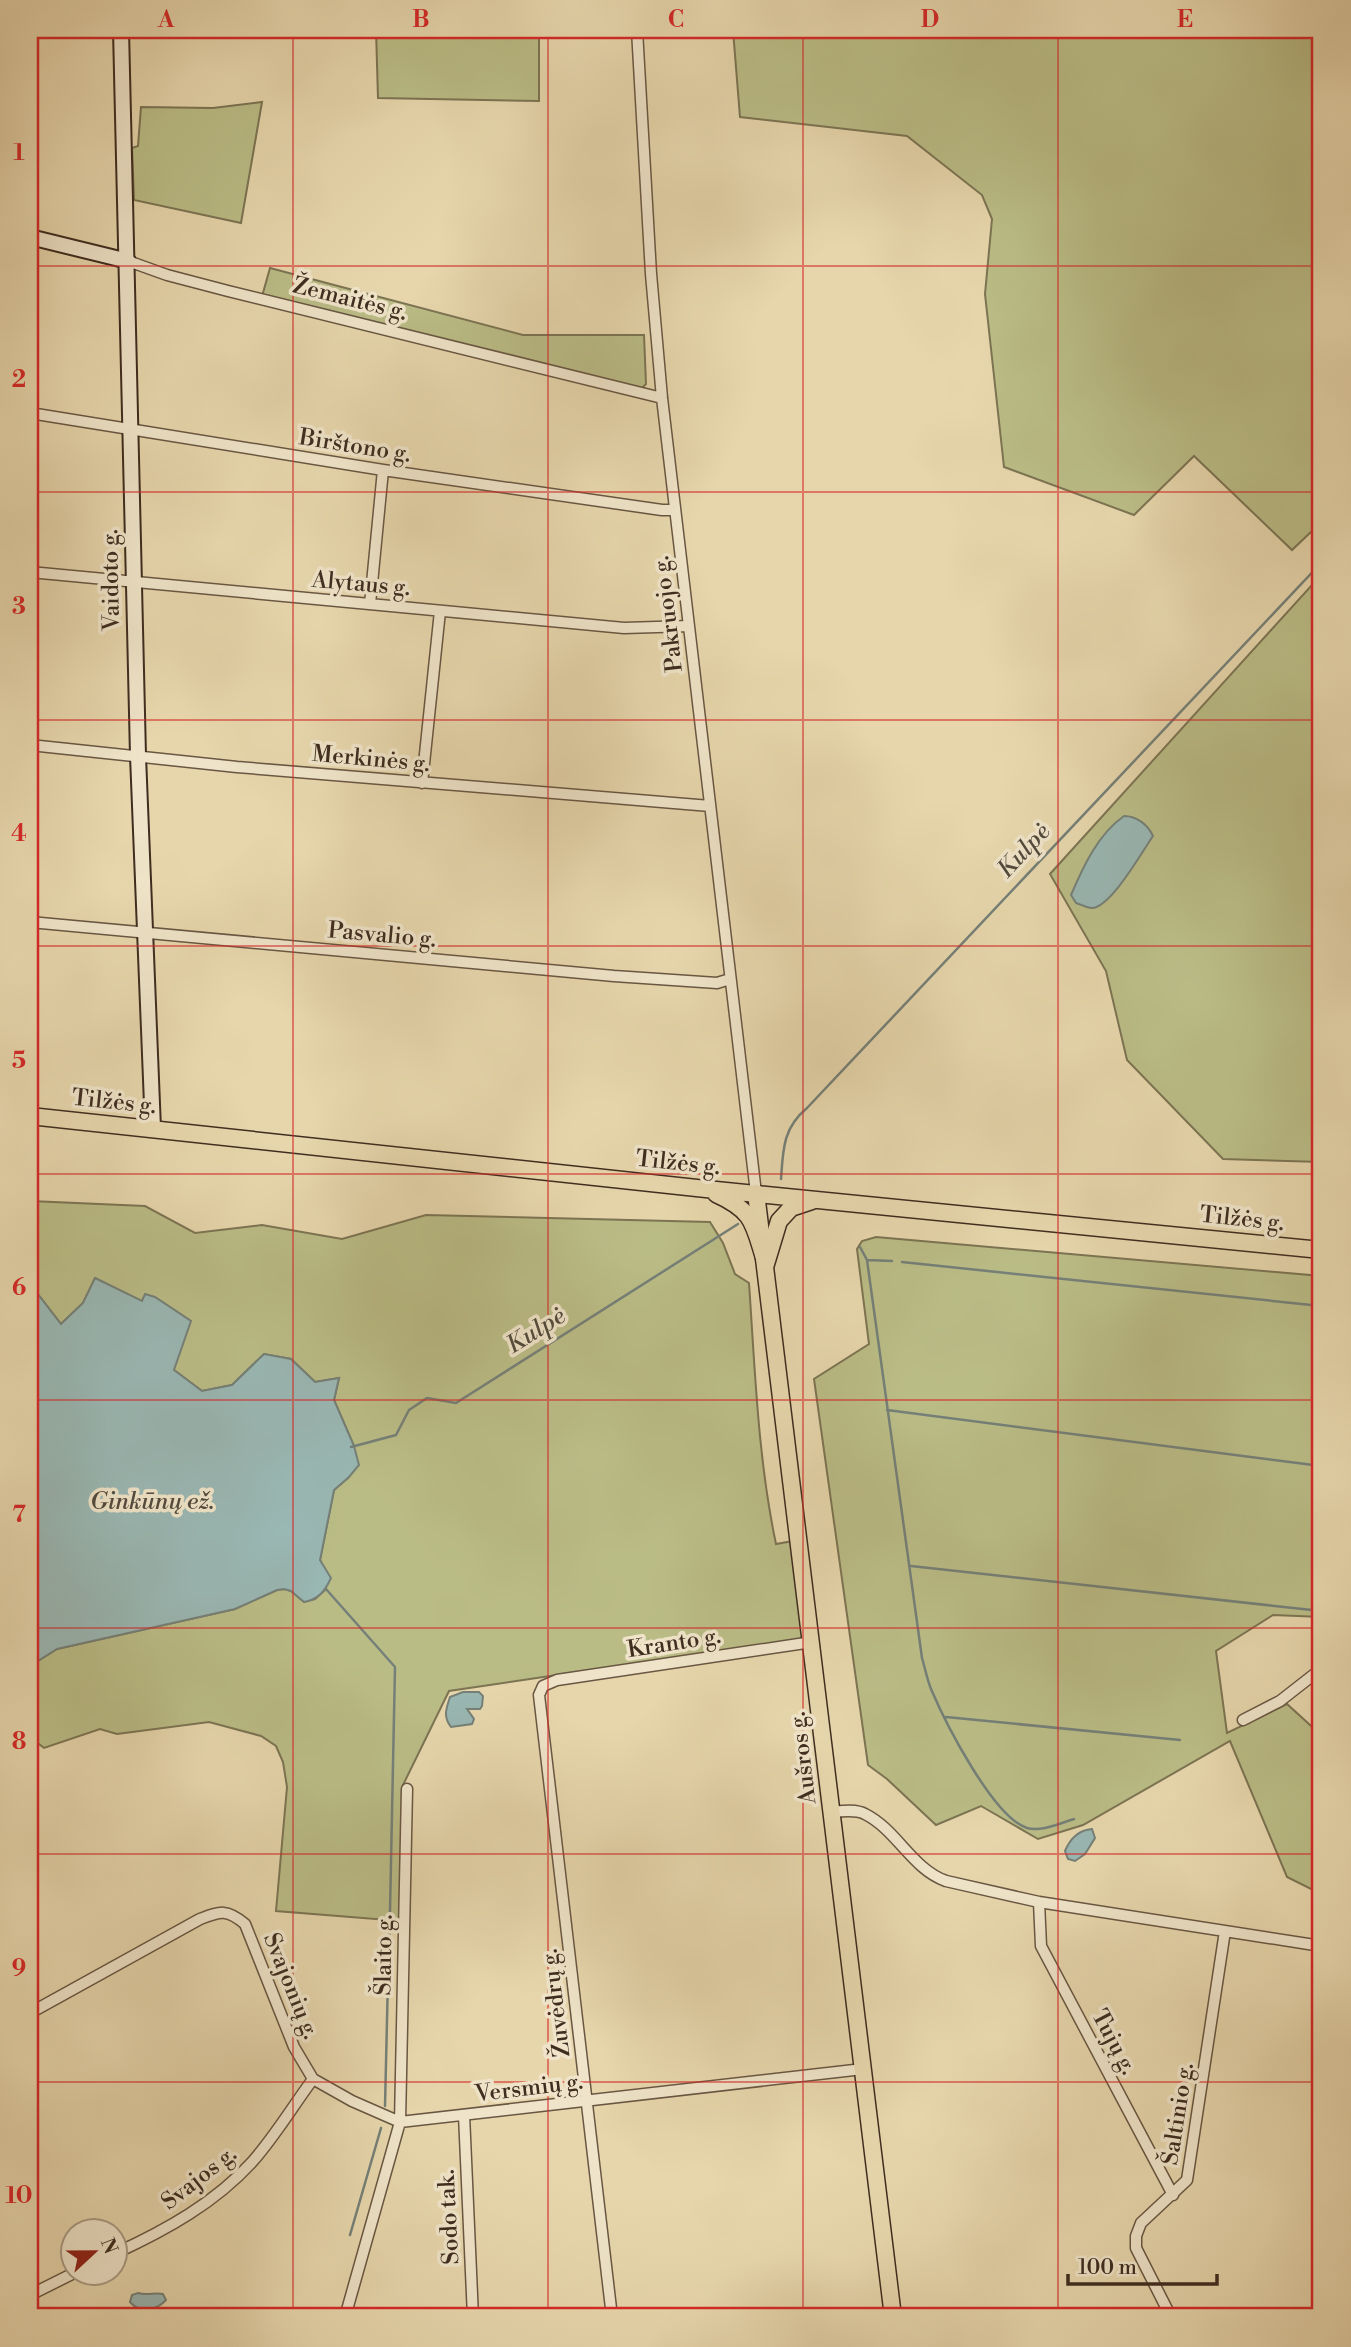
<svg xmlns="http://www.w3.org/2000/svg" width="1351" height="2347" viewBox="0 0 1351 2347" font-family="'Libre Bodoni',serif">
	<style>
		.green { fill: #babc86; stroke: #7c7453; stroke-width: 2 }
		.water { fill: #99b7b3; stroke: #758078; stroke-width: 2 }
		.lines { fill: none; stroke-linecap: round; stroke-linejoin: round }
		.stream { stroke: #758078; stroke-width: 2.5 }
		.minor-casing { stroke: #695743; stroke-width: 13 }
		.secondary-casing { stroke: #3f2d20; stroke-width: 18 }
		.primary-casing { stroke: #3f2d20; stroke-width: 19 }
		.trunk-casing { stroke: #3f2d20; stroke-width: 19 }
		.minor { stroke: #efe4c9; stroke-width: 10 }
		.secondary { stroke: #efe4c9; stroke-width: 14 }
		.primary { stroke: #e7d6ac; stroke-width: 16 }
		.trunk { stroke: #e7d6ac; stroke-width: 16 }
		.grid { fill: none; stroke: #d62828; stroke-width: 2; stroke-opacity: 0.55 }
		.labels { text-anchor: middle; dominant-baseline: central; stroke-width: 7; stroke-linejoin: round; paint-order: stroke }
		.street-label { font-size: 23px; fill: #3f2d20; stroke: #efe4c9 }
		.water-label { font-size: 24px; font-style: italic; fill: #51493d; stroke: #efe4c9 }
		.neatline { fill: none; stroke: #d62828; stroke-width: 2.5 }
		.grid-label { font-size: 23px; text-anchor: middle; font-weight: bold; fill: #d62828 }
	</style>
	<rect width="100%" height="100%" fill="#e7d6ac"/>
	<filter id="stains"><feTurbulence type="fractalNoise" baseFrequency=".00286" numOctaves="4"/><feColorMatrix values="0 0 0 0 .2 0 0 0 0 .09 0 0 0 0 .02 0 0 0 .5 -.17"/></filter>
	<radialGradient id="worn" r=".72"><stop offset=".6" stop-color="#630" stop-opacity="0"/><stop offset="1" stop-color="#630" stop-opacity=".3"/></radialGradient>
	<path class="green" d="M 376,30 L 539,30 L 539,101 L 378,98 Z
		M 733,30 L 1321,30 L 1321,540 L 1312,531 L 1292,550 L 1194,456 L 1134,515 L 1004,467 L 985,294 L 992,219 L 982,195 L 907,136 L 740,117 Z
		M 262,102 L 241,223 L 134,200 L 132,148 L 138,146 L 141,107 L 213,108 Z
		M 270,268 L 523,335 L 644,335 L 646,384 L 642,388 L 520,364 L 261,300 Z
		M 1321,575 L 1321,1162 L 1223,1159 L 1127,1060 L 1106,971 L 1050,874 Z
		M 30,1201 L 145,1206 L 195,1233 L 262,1225 L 342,1239 L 426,1215 L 710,1222 L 723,1243 L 735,1274 L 749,1283 C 755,1370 758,1459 776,1544 L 793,1541 L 807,1638 L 449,1691 L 403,1785 L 400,1921 L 276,1911 L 287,1787 L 283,1762 L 276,1746 L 261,1736 L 209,1722 L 117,1734 L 100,1729 L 44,1748 L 30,1737 L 30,1666 L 57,1649 L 235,1609 L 277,1590 L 285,1589 L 291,1591 L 304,1602 L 315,1599 L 326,1589 L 324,1568 L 320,1560 L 334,1490 L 349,1477 L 354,1446 L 334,1400 L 339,1378 L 315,1382 L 291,1359 L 264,1354 L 232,1385 L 202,1391 L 174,1370 L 142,1302 L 95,1278 L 83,1303 L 61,1324 L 30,1284 Z
		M 876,1237 L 1321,1276 L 1321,1617 L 1273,1615 L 1216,1651 L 1227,1733 L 1287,1704 L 1321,1735 L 1321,1894 L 1287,1877 L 1230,1741 L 1083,1825 L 1038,1839 L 981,1806 L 936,1825 L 887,1779 L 868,1765 L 814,1379 L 869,1344 L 857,1249 L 862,1241 Z"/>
	<path class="water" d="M 1124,816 C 1137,816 1148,825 1153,836 C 1142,852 1111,907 1092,908 C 1087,908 1080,904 1076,903 L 1071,895 C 1083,867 1098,834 1124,816 Z
		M 95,1278 L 142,1301 L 145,1294 L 155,1297 L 191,1321 L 174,1370 L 202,1391 L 232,1385 L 264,1354 L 291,1359 L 315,1382 L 339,1378 L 334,1400 L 354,1446 L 359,1465 L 349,1477 L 334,1490 L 320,1560 L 331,1578 C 325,1591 319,1599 304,1602 L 291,1591 L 284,1589 L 277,1590 L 235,1609 L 57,1649 L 30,1666 L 30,1284 L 61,1324 L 83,1303 Z
		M 463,1692 L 479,1692 L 483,1696 L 482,1706 L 480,1709 L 467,1709 L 474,1719 L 472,1724 L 451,1727 C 443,1717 446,1709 450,1697 Z
		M 1092,1829 L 1095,1838 L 1085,1854 L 1075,1861 L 1068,1859 L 1065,1851 C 1070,1839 1079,1830 1092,1829 Z
		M 138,2293 C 147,2296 155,2292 163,2294 L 166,2300 C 157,2310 140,2314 130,2302 L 132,2295 Z"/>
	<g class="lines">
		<path class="stream" d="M 781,1179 C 783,1149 783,1128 807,1108 L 1321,563
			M 860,1247 L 867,1260 L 892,1261
			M 867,1260 L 922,1658 C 925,1668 927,1679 931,1689 C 945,1722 993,1817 1027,1828 C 1041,1832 1061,1823 1074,1819
			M 902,1262 L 1321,1306
			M 887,1410 L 1321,1466
			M 351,1447 L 396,1435 L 409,1410 L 427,1398 L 456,1403 L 738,1224
			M 911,1566 L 1321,1611
			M 326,1589 L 395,1667 L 389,1960
			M 946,1717 L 1180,1740
			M 385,2106 L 388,1977
			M 350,2235 L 381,2128"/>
		<g class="minor-casing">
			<path id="minor" d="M 637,30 L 651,274 L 662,398 L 756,1193
				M 128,261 L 167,275 L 228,291 L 662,398
				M 30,413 L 383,470 L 662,510 L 675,510
				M 30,572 L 624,628 L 689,626
				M 370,604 L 383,470
				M 30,745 L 237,767 L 710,806
				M 422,783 L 440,611
				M 30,922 L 614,976 L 717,983 L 730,979
				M 1243,1720 L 1280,1701 L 1321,1669
				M 832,1812 C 842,1811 856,1809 865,1814 C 897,1830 912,1869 946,1881 L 1039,1902 L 1321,1946
				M 1039,1902 L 1041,1946 L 1173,2195
				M 30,2013 L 200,1919 C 221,1911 227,1909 245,1924 L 294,2047 L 313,2079 L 352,2101 L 400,2122 L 407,1789
				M 464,2115 L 473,2317
				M 116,2253 C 166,2230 215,2203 253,2161 C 275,2136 293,2106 313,2079
				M 30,2295 L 74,2273
				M 345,2317 L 400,2122 L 863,2069
				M 612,2317 L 539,1695 L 543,1686 L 557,1680 L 812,1642
				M 1171,2317 L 1136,2248 L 1136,2236 L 1141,2223 L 1187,2180 L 1225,1931"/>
		</g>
		<g class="secondary-casing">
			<path id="secondary" d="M 121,30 L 138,756 L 153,1129
				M 30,237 L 128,261"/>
		</g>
		<g class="primary-casing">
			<path id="primary" d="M 756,1193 L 893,2317"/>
		</g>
		<g class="trunk-casing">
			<path id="trunk" d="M 30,1116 L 706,1189 L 1321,1250
				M 716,1194 C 756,1212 753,1225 766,1264
				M 766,1264 L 779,1221 L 791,1208 L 812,1201"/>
		</g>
		<use href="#minor" class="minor"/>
		<use href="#secondary" class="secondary"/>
		<use href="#primary" class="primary"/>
		<use href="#trunk" class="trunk"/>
	</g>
	<path class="grid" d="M 293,30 L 293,2317M 548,30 L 548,2317M 803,30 L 803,2317M 1058,30 L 1058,2317M 30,266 L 1321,266M 30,492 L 1321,492M 30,720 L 1321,720M 30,946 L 1321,946M 30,1174 L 1321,1174M 30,1400 L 1321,1400M 30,1628 L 1321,1628M 30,1854 L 1321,1854M 30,2082 L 1321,2082"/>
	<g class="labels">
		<g class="street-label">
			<text transform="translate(350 299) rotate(14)">Žemaitės g.</text>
			<text transform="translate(355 446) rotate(9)">Birštono g.</text>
			<text transform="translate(111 580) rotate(-91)">Vaidoto g.</text>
			<text transform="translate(361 584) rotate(5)">Alytaus g.</text>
			<text transform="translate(668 614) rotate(-97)">Pakruojo g.</text>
			<text transform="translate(371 759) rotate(5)">Merkinės g.</text>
			<text transform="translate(382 935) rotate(5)">Pasvalio g.</text>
			<text transform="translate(114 1102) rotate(6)">Tilžės g.</text>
			<text transform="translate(678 1163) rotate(6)">Tilžės g.</text>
			<text transform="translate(1242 1219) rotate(6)">Tilžės g.</text>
			<text transform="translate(674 1643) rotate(-9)">Kranto g.</text>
			<text transform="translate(803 1758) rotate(-97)">Aušros g.</text>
			<text transform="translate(384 1955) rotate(-89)">Šlaito g.</text>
			<text transform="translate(291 1986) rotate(68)">Svajonių g.</text>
			<text transform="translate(556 2003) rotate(-97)">Žuvėdrų g.</text>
			<text transform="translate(1114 2042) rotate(62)">Tujų g.</text>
			<text transform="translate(529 2088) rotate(-7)">Versmių g.</text>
			<text transform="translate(1178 2114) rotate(-81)">Šaltinio g.</text>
			<text transform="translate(199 2178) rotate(-38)">Svajos g.</text>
			<text transform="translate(449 2217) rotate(-93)">Sodo tak.</text>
		</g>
		<g class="water-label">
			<text transform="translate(1024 851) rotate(-47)">Kulpė</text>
			<text transform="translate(536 1331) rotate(-32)">Kulpė</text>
			<text x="152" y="1502">Ginkūnų ež.</text>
		</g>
	</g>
	<rect width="1351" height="2347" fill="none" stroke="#e7d6ac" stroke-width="77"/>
	<g transform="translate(94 2252) rotate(68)"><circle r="33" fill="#efe4c9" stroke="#a99b85" stroke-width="2"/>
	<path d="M0-5L12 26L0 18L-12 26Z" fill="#8f2418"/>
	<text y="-10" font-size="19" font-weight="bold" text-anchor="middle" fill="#3f2d20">N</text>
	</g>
	<path d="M1068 2274v10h149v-10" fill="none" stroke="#3f2d20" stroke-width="3.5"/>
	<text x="1078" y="2274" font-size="21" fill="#3f2d20" stroke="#efe4c9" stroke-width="5" paint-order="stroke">100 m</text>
	<rect x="38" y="38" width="1274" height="2270" class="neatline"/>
	<g class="grid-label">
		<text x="166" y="27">A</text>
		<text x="421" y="27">B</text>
		<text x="676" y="27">C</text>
		<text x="930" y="27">D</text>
		<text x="1185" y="27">E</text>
		<text x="19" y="160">1</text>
		<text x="19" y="387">2</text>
		<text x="19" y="614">3</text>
		<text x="19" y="841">4</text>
		<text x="19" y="1068">5</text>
		<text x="19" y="1295">6</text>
		<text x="19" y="1522">7</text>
		<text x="19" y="1749">8</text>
		<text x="19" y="1976">9</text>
		<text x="19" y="2203">10</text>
	</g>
	<rect width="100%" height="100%" filter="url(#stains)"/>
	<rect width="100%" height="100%" fill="url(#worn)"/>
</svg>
